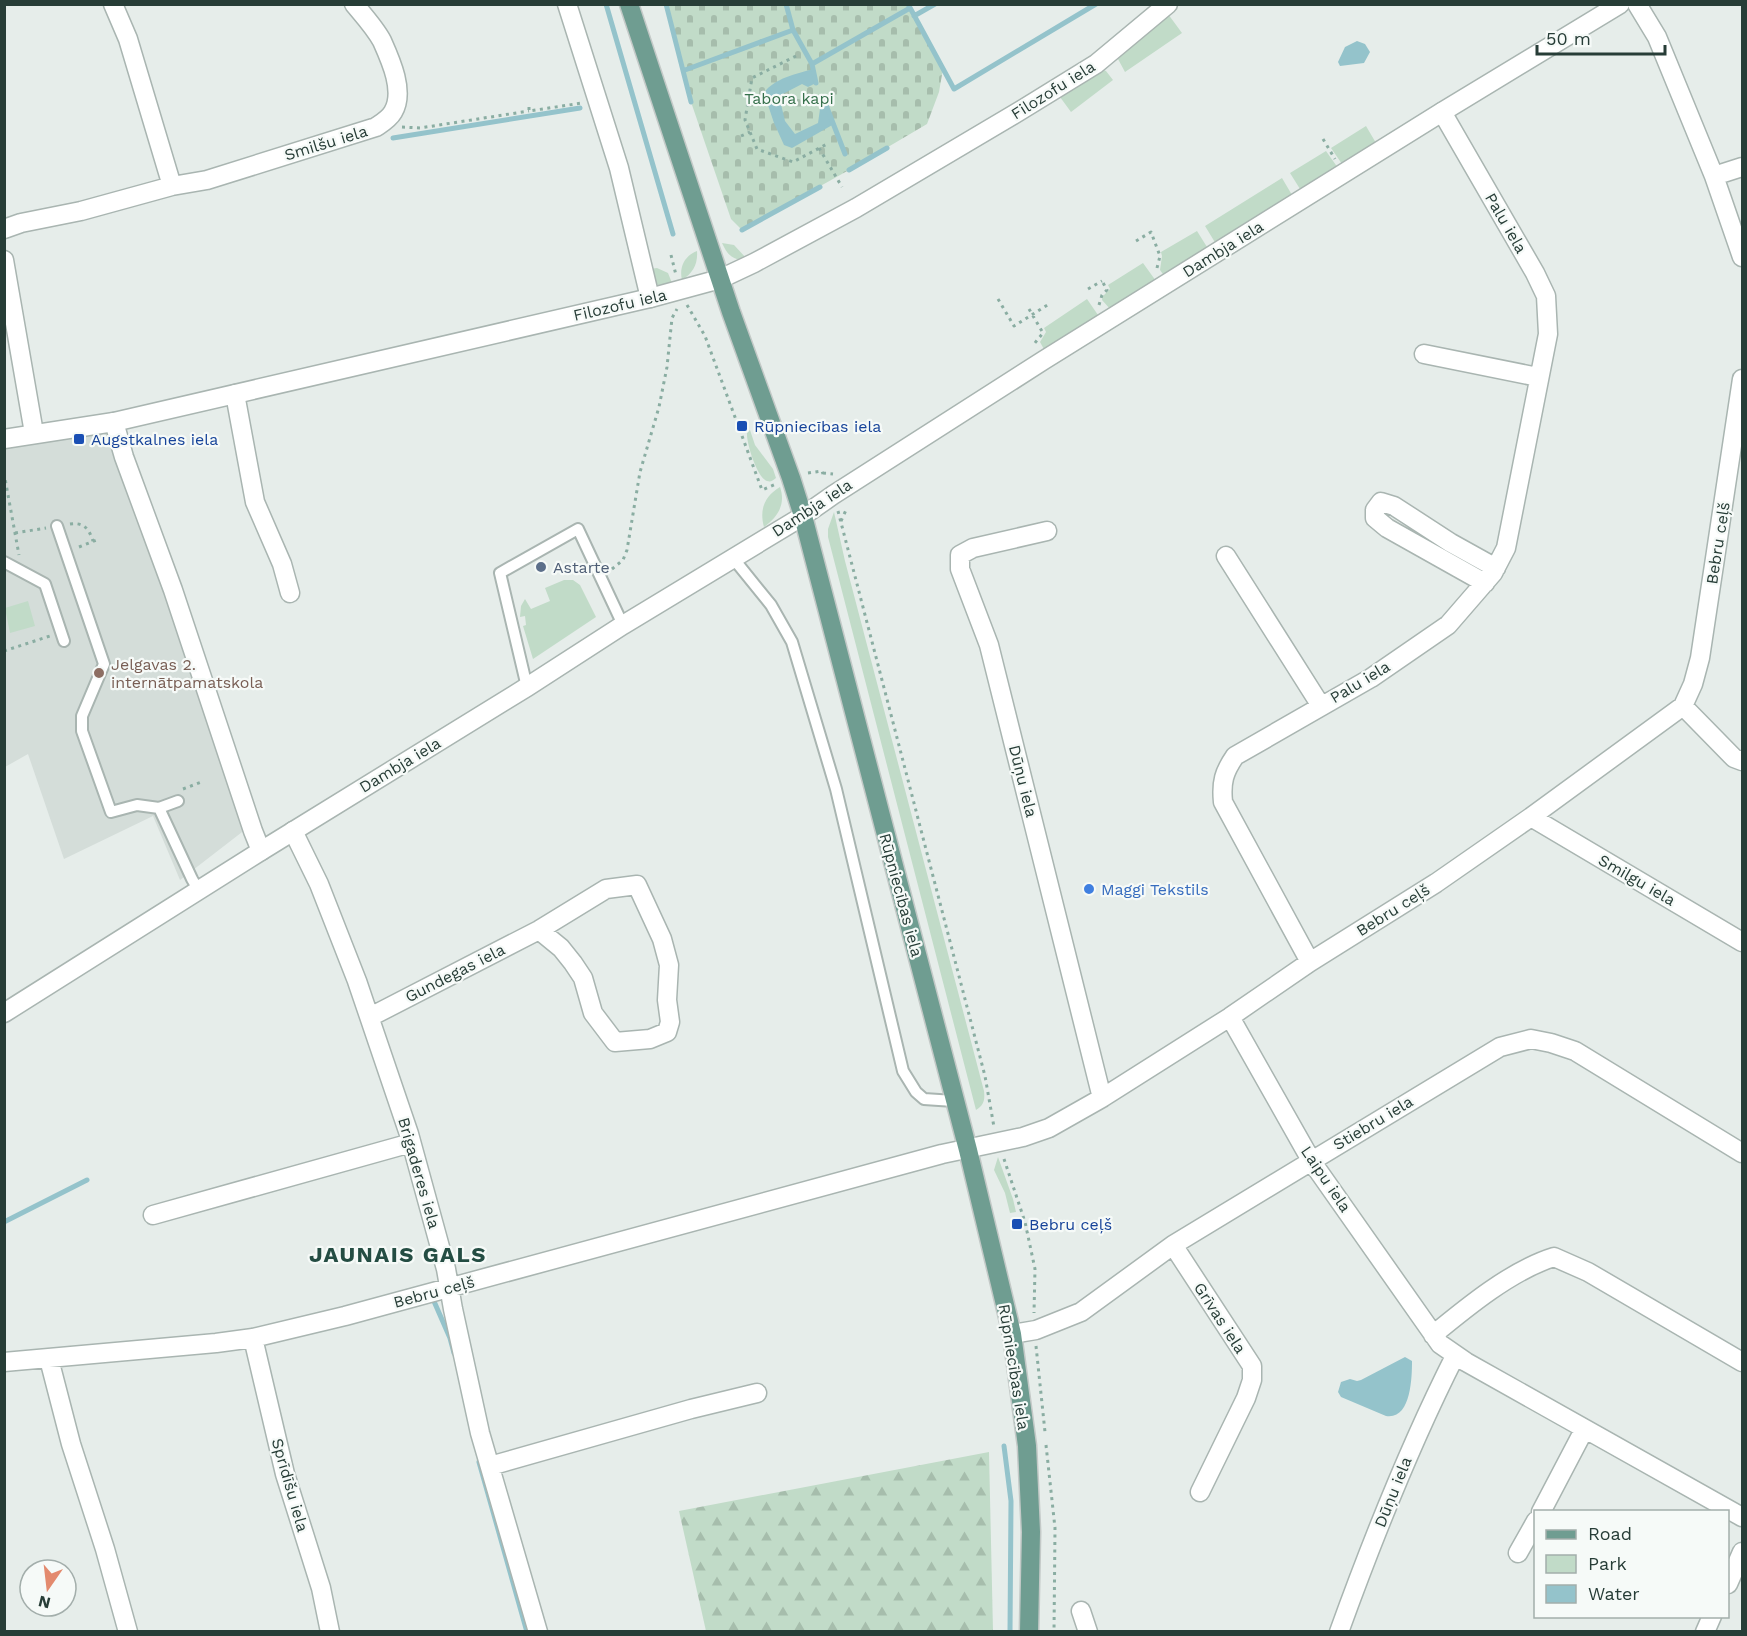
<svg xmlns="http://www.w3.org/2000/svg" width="1747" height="1636" viewBox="0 0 1747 1636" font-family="'Work Sans',sans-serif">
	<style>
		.built { fill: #d4ddd9 }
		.green { fill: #c1dbc8 }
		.forest { fill: url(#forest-firs) }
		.cemetery { fill: url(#cemetery-stones) }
		.water { fill: #94c3cb }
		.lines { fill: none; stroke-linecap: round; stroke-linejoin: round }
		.stream { stroke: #94c3cb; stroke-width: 5 }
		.service-casing { stroke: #a9b5b1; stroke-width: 14 }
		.minor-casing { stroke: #a9b5b1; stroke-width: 21 }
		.tertiary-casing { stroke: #a9b5b1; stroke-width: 21 }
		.primary-casing { stroke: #c3c9c7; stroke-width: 21 }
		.path { stroke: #8aada2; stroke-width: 3; stroke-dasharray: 3 4.5; stroke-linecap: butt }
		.service { stroke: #fff; stroke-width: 10 }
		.minor { stroke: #fff; stroke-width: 18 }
		.tertiary { stroke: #fff; stroke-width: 18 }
		.primary { stroke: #6f9d91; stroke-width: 18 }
		.transit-dot { fill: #1a4fb4; stroke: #f6faf8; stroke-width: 2 }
		.service-dot { fill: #5c6f8a; stroke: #f6faf8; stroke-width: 2 }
		.education-dot { fill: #8d6e63; stroke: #f6faf8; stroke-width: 2 }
		.shop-dot { fill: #3f7fe0; stroke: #f6faf8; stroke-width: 2 }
		.labels { text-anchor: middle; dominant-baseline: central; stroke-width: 4.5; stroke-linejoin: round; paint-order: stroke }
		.street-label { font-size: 16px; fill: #273d37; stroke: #f6faf8 }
		.park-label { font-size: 16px; fill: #35704b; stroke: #f6faf8 }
		.transit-label { font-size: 16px; fill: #164399; stroke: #f6faf8; text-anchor: start }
		.service-label { font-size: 16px; fill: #4e5e75; stroke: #f6faf8; text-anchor: start }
		.education-label { font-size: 16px; fill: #785e54; stroke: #f6faf8; text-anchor: start }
		.shop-label { font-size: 16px; fill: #366cbe; stroke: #f6faf8; text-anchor: start }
		.district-label { font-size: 22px; font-weight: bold; letter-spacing: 1.5px; fill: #244d43; stroke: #f6faf8 }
	</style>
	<defs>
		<pattern id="forest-firs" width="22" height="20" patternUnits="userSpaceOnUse" patternTransform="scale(1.5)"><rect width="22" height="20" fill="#c1dbc8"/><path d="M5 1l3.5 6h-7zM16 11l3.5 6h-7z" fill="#a6bdac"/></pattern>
		<pattern id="cemetery-stones" width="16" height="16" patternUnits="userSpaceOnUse" patternTransform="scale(1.5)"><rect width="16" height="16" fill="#c1dbc8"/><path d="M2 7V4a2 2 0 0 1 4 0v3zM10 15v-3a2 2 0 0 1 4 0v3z" fill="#a6bdac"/></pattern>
	</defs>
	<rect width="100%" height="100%" fill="#e6edea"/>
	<path class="built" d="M 110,432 L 246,829 L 180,880 L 153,816 L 64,859 L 28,754 L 5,767 L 4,447 Z"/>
	<path class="green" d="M 1168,14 L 1182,33 L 1125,72 L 1118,59 Z
		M 1101,69 L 1106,71 L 1113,80 L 1071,112 L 1060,97 Z
		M 1366,126 L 1376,143 L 1342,164 L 1331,148 Z
		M 1326,151 L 1338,168 L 1303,191 L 1300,189 L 1290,173 Z
		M 1282,178 L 1292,195 L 1291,198 L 1216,244 L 1205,226 Z
		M 1197,231 L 1207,247 L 1207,250 L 1165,277 L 1160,270 L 1162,256 L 1161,252 Z
		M 722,243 L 734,245 L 747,259 C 733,262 727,254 722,243 Z
		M 697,251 C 698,264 693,273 682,280 C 679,268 684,256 697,251 Z
		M 1143,263 L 1156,281 L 1111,310 L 1102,300 L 1103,296 L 1110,289 L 1108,285 Z
		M 657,268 L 668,273 L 672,283 L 658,285 L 653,282 L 650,269 Z
		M 1087,299 L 1098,315 L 1098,321 L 1046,353 L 1040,342 L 1046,332 L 1044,328 Z
		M 750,430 L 755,445 L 773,469 L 776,478 C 772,481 771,482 767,481 C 757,478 746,442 747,433 Z
		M 780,487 C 786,504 778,517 764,527 C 759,509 765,496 780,487 Z
		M 834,512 L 845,561 L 984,1091 C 985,1100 984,1105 976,1110 L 828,537 L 828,529 Z
		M 564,580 L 573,580 L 580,585 L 596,617 L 533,659 L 523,626 L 526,625 L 525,616 L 520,617 L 521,606 L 525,599 L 531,609 L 550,601 L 545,588 Z
		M 28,601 L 35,626 L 10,633 L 5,608 Z
		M 998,1157 L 1013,1199 L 1016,1212 L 1010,1213 L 1005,1193 L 994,1170 Z"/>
	<path class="forest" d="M 989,1452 L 993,1631 L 706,1631 L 679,1511 Z"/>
	<path class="cemetery" d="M 666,5 L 908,5 L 943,69 L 939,92 L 927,124 L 849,170 L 742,230 L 731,219 L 691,102 Z"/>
	<path class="water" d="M 1357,41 L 1365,44 L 1370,52 L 1364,63 L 1340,66 L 1338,62 L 1345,47 Z
		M 813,69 L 816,83 L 808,87 L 802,84 L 779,96 L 785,121 L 795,134 L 818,123 L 820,109 L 826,105 L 834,124 L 792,148 L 784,145 L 774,123 L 764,93 C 774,78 797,74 813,69 Z
		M 1405,1357 L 1412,1361 C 1412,1378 1411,1420 1386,1416 L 1341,1397 L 1338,1392 L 1341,1382 L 1350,1379 L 1357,1381 L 1361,1380 Z"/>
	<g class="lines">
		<path class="stream" d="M 606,4 L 673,234
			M 666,4 L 691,102
			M 786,4 L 793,30 L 812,64 L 816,83
			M 908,4 L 954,89 L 1096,4
			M 914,16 L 935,4
			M 812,64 L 910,8
			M 685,70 L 793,30
			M 826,105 L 845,154
			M 393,138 L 580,108
			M 849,170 L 887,148
			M 742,230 L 820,187
			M 4,1222 L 87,1180
			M 433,1299 L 450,1338 L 454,1353
			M 1004,1446 L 1011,1501 L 1010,1632
			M 479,1462 L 527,1632"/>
		<g class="service-casing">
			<path id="service" d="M 57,526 L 104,664 L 82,716 L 82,731 L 111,812 L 137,805 L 159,808 L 178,801
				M 733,558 L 771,605 L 792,642 L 836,789 L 903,1071 L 916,1092 L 924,1099 L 954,1101
				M 4,562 L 45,584 L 64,641
				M 527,687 L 500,573 L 578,529 L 623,625
				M 159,808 L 192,879 L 199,891"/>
		</g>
		<g class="minor-casing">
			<path id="minor" d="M 113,4 L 128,39 L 172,186
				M 567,4 L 619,168 L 650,298
				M 1637,4 L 1657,37 L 1714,176 L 1742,257
				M 1714,176 L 1742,167
				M 4,229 L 21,223 L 81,211 L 172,186 L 207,180 L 376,127 C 382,123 389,119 393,112 C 405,92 391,61 382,41 C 375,28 364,16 354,4
				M 4,260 L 34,433
				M 720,279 L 754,263 L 856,208 L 1018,112 L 1096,64 L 1168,4
				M 1424,354 L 1538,377
				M 235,394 L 255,502 L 282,564 L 290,593
				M 114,422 L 124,457 L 173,590 L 253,831 L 261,851
				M 1047,531 L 973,548 L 960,555 L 960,569 L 989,645 L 1102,1098
				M 1226,556 L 1321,706
				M 1485,583 L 1387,528 L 1375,518 L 1375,510 L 1381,502 L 1394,506 L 1451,543 L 1496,568
				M 1683,706 L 1734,758 L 1742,761
				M 1531,817 L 1742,942
				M 293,831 L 319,884 L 357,981 L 409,1134 L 446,1269 L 453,1309 L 480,1433 L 538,1632
				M 1310,962 L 1223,802 C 1221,782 1224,772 1235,756 L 1371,678 L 1448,625 L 1493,573 L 1506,548 L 1548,334 L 1546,296 L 1535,273 L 1442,112
				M 370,1017 L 539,930 L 606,889 L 637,885 L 662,939 L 669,965 L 667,1000 L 670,1022 L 667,1032 L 650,1039 L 615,1042 L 593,1013 L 583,978 L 573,963 L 561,948 L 539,930
				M 1230,1017 L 1312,1162 L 1440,1344 L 1466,1362 L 1742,1517
				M 153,1215 L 411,1143
				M 1173,1245 L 1252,1366 L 1252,1380 L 1246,1398 L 1200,1492
				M 1012,1334 L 1036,1330 L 1081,1312 L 1173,1245 L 1500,1047 L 1531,1039 L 1551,1043 L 1575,1051 L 1742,1153
				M 1433,1335 C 1467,1307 1512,1270 1554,1257 L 1588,1272 L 1742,1362
				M 253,1338 L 285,1474 L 321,1588 L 330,1632
				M 49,1359 L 71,1444 L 105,1549 L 128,1632
				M 4,1362 L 216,1343 L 253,1338 L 345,1316 L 942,1154 L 1023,1137 L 1049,1128 L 1102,1098 L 1230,1017 L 1310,962 L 1436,883 L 1531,817 L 1683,706 L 1693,684 L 1700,658 L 1742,379
				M 490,1466 L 691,1409 L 757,1393
				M 1541,1512 L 1584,1430
				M 1518,1553 L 1536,1521
				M 1728,1584 L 1742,1552
				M 1081,1611 L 1088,1632
				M 1339,1632 C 1373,1538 1410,1445 1455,1356
				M 1705,1632 L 1712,1616"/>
		</g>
		<g class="tertiary-casing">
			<path id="tertiary" d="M 4,439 L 114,422 L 650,298 L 720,279
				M 4,1013 L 261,851 L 527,687 L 623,625 L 803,516 L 833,495 L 1044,360 L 1442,112 L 1620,4"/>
		</g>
		<g class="primary-casing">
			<path id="primary" d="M 629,4 L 731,312 L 791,478 L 803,516 L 968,1150 L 1012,1334 L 1027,1446 L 1031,1532 L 1029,1632"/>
		</g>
		<path class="path" d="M 796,56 L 752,78 L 745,120 L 757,149 L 793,162 L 827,144
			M 529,107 L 529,111 L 582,103
			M 402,127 L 420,128 L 529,111
			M 741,136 L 750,132
			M 1323,139 L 1335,159
			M 819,148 L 842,187
			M 1136,241 L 1151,232 L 1160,256 L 1157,268
			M 671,255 L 676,275
			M 1088,289 L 1102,281
			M 998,299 L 1014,326 L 1049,304
			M 687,305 L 705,336 L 762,490 L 776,484
			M 1099,305 L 1102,295 L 1107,290 L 1101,279
			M 1029,309 L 1043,333 L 1034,344
			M 4,473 L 19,555
			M 808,473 L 822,471 L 823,474
			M 823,473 L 833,474
			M 838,511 L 985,1076 L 994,1127
			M 841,521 L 847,508
			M 70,524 C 84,522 89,529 93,541
			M 15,533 L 46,528
			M 79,547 L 99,539
			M 612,569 L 623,560 L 627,550 L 640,472 L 659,407 L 667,367 L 672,318 L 677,309
			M 4,651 L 50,636
			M 183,789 L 204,781
			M 1004,1159 L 1025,1222 L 1035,1269 L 1034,1313
			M 1036,1346 L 1045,1432
			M 1046,1445 L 1055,1528 L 1054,1632"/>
		<use href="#service" class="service"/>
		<use href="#minor" class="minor"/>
		<use href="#tertiary" class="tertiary"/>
		<use href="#primary" class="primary"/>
	</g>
	<g class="transit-dot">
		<rect x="736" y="420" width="12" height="12" rx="3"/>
		<rect x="73" y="433" width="12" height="12" rx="3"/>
		<rect x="1011" y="1218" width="12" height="12" rx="3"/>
	</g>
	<circle class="service-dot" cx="541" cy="567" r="6"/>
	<circle class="education-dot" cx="99" cy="673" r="6"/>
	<circle class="shop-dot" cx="1089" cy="889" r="6"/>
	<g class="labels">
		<g class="street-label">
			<text transform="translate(1053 90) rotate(-32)">Filozofu iela</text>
			<text transform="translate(326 143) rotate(-17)">Smilšu iela</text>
			<text transform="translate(1506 223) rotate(60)">Palu iela</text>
			<text transform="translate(1223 249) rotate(-32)">Dambja iela</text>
			<text transform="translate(620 305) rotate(-13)">Filozofu iela</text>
			<text transform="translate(812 508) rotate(-33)">Dambja iela</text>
			<text transform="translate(1718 543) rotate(-81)">Bebru ceļš</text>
			<text transform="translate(1360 682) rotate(-31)">Palu iela</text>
			<text transform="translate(400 765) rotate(-31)">Dambja iela</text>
			<text transform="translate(1023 781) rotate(76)">Dūņu iela</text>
			<text transform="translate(1637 880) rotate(30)">Smilgu iela</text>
			<text transform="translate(901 895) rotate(75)">Rūpniecības iela</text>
			<text transform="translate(1393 910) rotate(-32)">Bebru ceļš</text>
			<text transform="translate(455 973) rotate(-27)">Gundegas iela</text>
			<text transform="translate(1373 1123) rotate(-31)">Stiebru iela</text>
			<text transform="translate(419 1173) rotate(74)">Brigaderes iela</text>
			<text transform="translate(1326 1179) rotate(56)">Laipu iela</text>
			<text transform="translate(434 1292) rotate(-15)">Bebru ceļš</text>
			<text transform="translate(1220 1318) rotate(57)">Grīvas iela</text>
			<text transform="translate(1014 1367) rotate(81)">Rūpniecības iela</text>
			<text transform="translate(290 1485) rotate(74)">Sprīdīšu iela</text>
			<text transform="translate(1393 1492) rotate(-68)">Dūņu iela</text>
		</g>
		<g class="park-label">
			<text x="789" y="98">Tabora kapi</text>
		</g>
		<g class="transit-label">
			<text x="754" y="426">Rūpniecības iela</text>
			<text x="91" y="439">Augstkalnes iela</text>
			<text x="1029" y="1224">Bebru ceļš</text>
		</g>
		<g class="service-label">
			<text x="553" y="567">Astarte</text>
		</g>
		<g class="education-label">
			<text x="111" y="664">Jelgavas 2.<tspan x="111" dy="18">internātpamatskola</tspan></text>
		</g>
		<g class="shop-label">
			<text x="1101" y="889">Maggi Tekstils</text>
		</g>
		<g class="district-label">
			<text x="398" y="1254">JAUNAIS GALS</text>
		</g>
	</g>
	<rect width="1747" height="1636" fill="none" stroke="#273d37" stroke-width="12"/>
	<rect x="1534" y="1510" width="195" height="108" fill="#f6faf8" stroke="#a3aeab" stroke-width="1.5"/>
	<rect x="1546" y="1530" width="30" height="9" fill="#6f9d91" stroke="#a3aeab" stroke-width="1.5"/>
	<text x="1588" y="1540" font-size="18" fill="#273d37">Road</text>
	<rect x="1546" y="1555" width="30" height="18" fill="#c1dbc8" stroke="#a3aeab" stroke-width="1.5"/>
	<text x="1588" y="1570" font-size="18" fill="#273d37">Park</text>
	<rect x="1546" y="1585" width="30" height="18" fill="#94c3cb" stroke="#a3aeab" stroke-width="1.5"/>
	<text x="1588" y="1600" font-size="18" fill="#273d37">Water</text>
	<g transform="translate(48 1588) rotate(194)"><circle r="28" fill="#f6faf8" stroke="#a3aeab" stroke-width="1.5"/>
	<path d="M0-4.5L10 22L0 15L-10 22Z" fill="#e38a6e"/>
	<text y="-9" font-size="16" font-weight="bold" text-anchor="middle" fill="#273d37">N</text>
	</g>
	<path d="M1537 45v9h128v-9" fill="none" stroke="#273d37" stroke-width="3"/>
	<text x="1546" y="45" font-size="18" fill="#273d37" stroke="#f6faf8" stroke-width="4.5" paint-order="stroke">50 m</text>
</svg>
